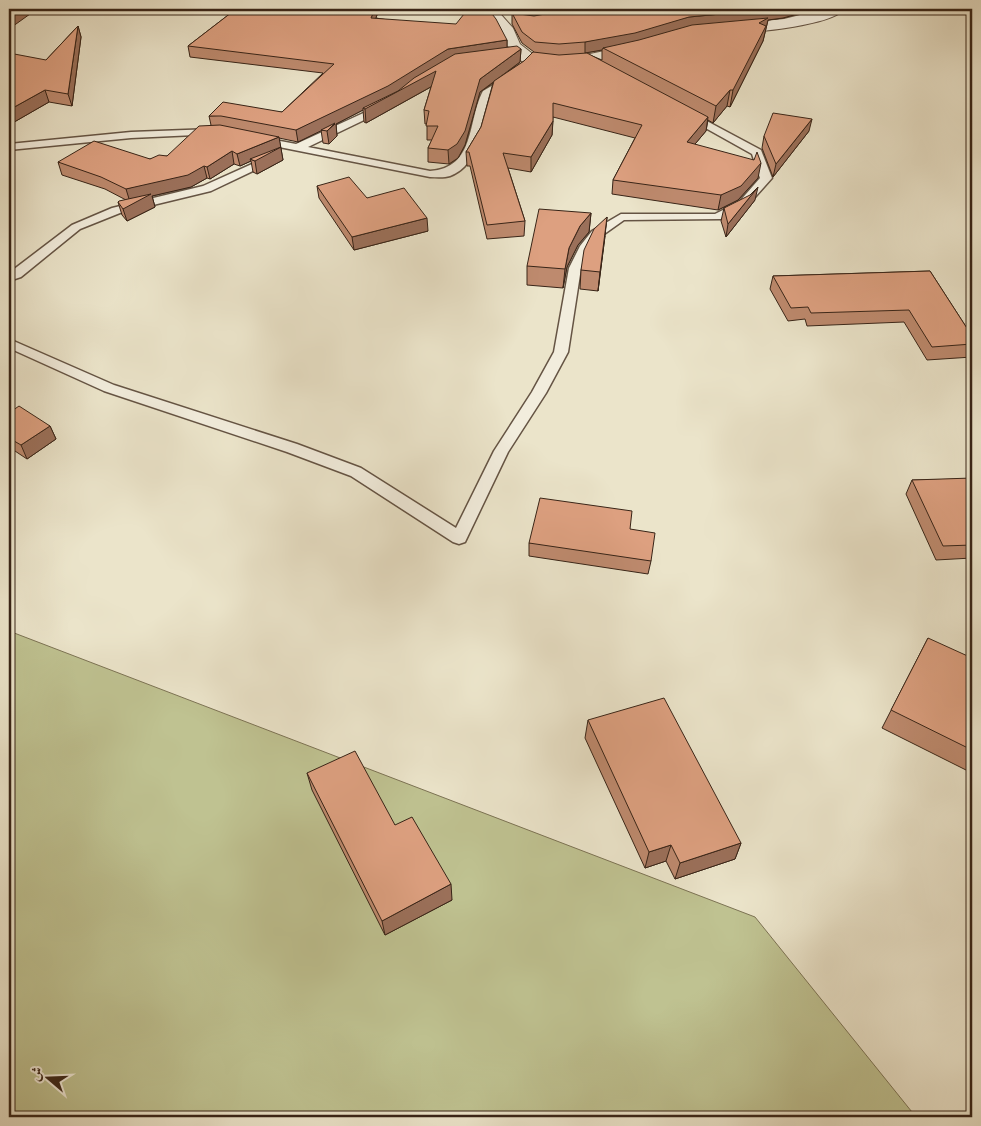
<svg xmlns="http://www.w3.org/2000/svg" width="981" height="1126" viewBox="0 0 981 1126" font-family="'Gentium Book Plus',Amiri,serif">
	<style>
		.green { fill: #bfc291; stroke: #7c7354 }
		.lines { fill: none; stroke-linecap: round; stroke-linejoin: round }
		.lane-casing { stroke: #655444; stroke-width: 3 }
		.street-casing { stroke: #655444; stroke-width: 2 }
		.lane { fill: #f2eddd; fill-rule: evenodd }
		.street { fill: #f2eddd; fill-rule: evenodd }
		.wall { fill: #be8a6e; stroke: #382417; fill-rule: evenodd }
		.shaded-wall { fill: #9b705a; stroke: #382417 }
		.building { fill: #dda080; stroke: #382417 }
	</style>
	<rect width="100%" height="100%" fill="#ebe4ca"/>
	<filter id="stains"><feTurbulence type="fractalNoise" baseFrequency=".004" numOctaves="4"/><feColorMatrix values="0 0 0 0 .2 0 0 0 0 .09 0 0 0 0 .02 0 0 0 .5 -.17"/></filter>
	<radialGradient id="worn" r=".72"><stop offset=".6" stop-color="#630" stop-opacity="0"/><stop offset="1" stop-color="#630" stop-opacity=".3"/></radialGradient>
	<path class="green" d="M 9,631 L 755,917 L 916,1117 L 9,1117 Z"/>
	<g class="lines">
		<g class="lane-casing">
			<path id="lane" d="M 510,75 L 515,78 L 513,80 L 492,94 C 484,121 480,165 450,176 C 444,178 436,177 430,177 L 259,143 L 254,140 L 259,137 L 296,144 L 383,104 L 387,105 L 387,109 L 308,147 L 430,171 C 476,168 467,121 483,91 Z
				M 688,111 L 761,150 L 772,178 L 747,206 L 721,219 L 624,220 L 600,237 L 591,247 L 581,268 L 568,352 L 546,393 L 508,452 L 465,542 L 459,544 L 453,542 L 351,476 L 287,452 L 104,391 L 9,348 L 9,339 L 114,385 L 297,444 L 361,468 L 456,528 L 494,451 L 532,392 L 554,352 L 569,268 L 580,246 L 592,231 L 621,214 L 715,214 L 739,202 L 760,178 L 752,154 L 684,116 L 683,114 Z
				M 213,129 L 217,130 L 218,132 L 217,134 L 131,138 L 9,150 L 9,144 L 131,132 Z
				M 272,155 L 276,156 L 277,158 L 276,160 L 211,191 L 120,213 L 80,229 L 21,277 L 9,281 L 9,273 L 72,225 L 112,208 L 203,186 Z"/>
		</g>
		<g class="street-casing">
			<path id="street" d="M 481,9 L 496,9 L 513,28 L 520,44 L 534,55 L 558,57 L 585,55 L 638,44 L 644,46 L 646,49 L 644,52 C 620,58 543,76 523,62 C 505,50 508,45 498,29 C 493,22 485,16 481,9 Z
				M 824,9 L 844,9 C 833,26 750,32 728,35 L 723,33 L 720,30 L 723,27 L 728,25 L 784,19 Z"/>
		</g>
		<use href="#lane" class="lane"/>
		<use href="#street" class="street"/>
	</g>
	<path class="wall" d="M 236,9 L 379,9 L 376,18 L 507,40 L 507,47 L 521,49 L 520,62 L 508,72 L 524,61 L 534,52 L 522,43 L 512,24 L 512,13 L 534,16 L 568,10 L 572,9 L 816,9 L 812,10 L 783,18 L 768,20 L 763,41 L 730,107 L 727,106 L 713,123 L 708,120 L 706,131 L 695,144 L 758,178 L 738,200 L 718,210 L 612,194 L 613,180 L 635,138 L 553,117 L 552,135 L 531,172 L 508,168 L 525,221 L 524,236 L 487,239 L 470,166 L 467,166 L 466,152 L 481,127 L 493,83 L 480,92 L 465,145 L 458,158 L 449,164 L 428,162 L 428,148 L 432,140 L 427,140 L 427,124 L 425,124 L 424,110 L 431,87 L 366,123 L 364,122 L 363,110 L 336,124 L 337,136 L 329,144 L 323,143 L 321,130 L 298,142 L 279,138 L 283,160 L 257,174 L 253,172 L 251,161 L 240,166 L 234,164 L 210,179 L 207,178 L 191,187 L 152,196 L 155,207 L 127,221 L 122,215 L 118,202 L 126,200 L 105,189 L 62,175 L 58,162 L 150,159 L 167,156 L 211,125 L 209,116 L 282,112 L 323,73 L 190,57 L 188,46 ZM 602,50 L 602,60 L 585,53 Z
		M 78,26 L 81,37 L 72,106 L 49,102 L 9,125 L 46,60 Z
		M 809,131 L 773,177 L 762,148 L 764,136 Z
		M 317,186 L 367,198 L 428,231 L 354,250 L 319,198 Z
		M 755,200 L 726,237 L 721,221 L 724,208 Z
		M 591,213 L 589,232 L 578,245 L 567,267 L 563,288 L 527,285 L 527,266 Z
		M 605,236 L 598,291 L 580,289 L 581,270 Z
		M 930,271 L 972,336 L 972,357 L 927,360 L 904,322 L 807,326 L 805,319 L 788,321 L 770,289 L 773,276 Z
		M 9,413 L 50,426 L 56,439 L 27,459 L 9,447 Z
		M 972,479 L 972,558 L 936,560 L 906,494 L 912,480 Z
		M 630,529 L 651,561 L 648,574 L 529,556 L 529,543 Z
		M 928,638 L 970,683 L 972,684 L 972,773 L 882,728 Z
		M 588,720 L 741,843 L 735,859 L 675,879 L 666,861 L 645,868 L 585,738 Z
		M 307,773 L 395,825 L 452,900 L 385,935 L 312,790 Z"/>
	<path class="shaded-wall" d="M 19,9 L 37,9 L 9,29 L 9,16 Z
		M 375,9 L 379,9 L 372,29 L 371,18 Z
		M 774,9 L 816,9 L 812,10 L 783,18 L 768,20 L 763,41 L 730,107 L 733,90 L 603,48 L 602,50 L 585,53 L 585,42 L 689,17 Z
		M 78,26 L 81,37 L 72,106 L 68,94 Z
		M 507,40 L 507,51 L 436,71 L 436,84 L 366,123 L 365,109 L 363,108 L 363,110 L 336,124 L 337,136 L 329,144 L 327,131 L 335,124 L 298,142 L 296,130 L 448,49 Z
		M 521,49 L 520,62 L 480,92 L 465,145 L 458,158 L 449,164 L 448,150 L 480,79 Z
		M 45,90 L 49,102 L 9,125 L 9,110 Z
		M 730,90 L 727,106 L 713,123 L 716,106 Z
		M 708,117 L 706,131 L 685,156 L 687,142 Z
		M 812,119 L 809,131 L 773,177 L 776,164 Z
		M 553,121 L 552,135 L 531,172 L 531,157 Z
		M 279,137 L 283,160 L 257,174 L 255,161 L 250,159 L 251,161 L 240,166 L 237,154 Z
		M 232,151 L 234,164 L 210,179 L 207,167 Z
		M 761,163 L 758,178 L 738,200 L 718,210 L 721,195 Z
		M 204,166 L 207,178 L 191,187 L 152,196 L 155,207 L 127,221 L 123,209 L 130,202 L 126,189 Z
		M 758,187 L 755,200 L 726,237 L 728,224 Z
		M 591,213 L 589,232 L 578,245 L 567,267 L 563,288 L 565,269 L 569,248 L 580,226 Z
		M 607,217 L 605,236 L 598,291 L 600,272 Z
		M 427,218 L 428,231 L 354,250 L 352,237 Z
		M 50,426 L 56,439 L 27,459 L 21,445 Z
		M 741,843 L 735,859 L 675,879 L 680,863 Z
		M 671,845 L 666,861 L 645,868 L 649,852 Z
		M 451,884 L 452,900 L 385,935 L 382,921 Z"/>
	<path class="building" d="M 9,9 L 19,9 L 9,16 Z
		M 236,9 L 375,9 L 371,18 L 456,24 L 468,9 L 478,9 L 489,10 L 496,19 L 507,40 L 448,49 L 388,86 L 296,130 L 221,116 L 209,116 L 223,102 L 282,112 L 334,64 L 188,46 Z
		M 572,9 L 774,9 L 689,17 L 635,33 L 585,42 L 559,44 L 535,42 L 522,32 L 512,13 L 534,16 L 568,10 Z
		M 768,18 L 759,23 L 766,26 L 733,90 L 730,90 L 716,106 L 603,48 L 639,40 L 692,25 Z
		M 78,26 L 68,94 L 45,90 L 9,110 L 9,53 L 46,60 Z
		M 517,46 L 521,49 L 480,79 L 465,131 L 457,144 L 448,150 L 428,148 L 438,126 L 426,126 L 429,111 L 424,110 L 436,71 L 365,109 L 363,108 L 398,91 L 414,78 L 455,54 Z
		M 533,52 L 559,55 L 587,53 L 708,117 L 687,142 L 754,160 L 757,152 L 761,163 L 741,186 L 721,195 L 613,180 L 642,125 L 553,103 L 553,121 L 531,157 L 503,153 L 525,221 L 487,225 L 469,152 L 466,152 L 481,127 L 494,81 L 524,61 Z
		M 773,113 L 812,119 L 776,164 L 764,136 Z
		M 335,123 L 327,131 L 321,130 Z
		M 220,125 L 279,137 L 237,154 L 232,151 L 207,167 L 204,166 L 188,175 L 126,189 L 101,177 L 58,162 L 94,141 L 150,159 L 159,155 L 167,156 L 199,126 Z
		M 281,147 L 255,161 L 250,159 Z
		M 349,177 L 367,198 L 404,188 L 427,218 L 352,237 L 317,186 Z
		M 758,187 L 728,224 L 724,208 L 750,195 Z
		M 151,194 L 123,209 L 118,202 L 119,201 Z
		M 539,209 L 591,213 L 580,226 L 569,248 L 565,269 L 527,266 Z
		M 607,217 L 600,272 L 581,270 L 584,250 L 594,229 Z
		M 930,271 L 972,336 L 972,344 L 932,347 L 909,310 L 811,313 L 808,307 L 791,308 L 773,276 Z
		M 19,406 L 50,426 L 21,445 L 9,438 L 9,413 Z
		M 972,478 L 972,545 L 943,546 L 912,480 Z
		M 540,498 L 632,511 L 630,529 L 655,533 L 651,561 L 529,543 Z
		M 928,638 L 972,658 L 972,679 L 970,683 L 972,684 L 972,750 L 891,710 Z
		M 664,698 L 741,843 L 680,863 L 671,845 L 649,852 L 588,720 Z
		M 355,751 L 395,825 L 412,817 L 451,884 L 382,921 L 307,773 Z"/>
	<rect width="981" height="1126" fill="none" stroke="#ebe4ca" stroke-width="30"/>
	<rect x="10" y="10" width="961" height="1106" fill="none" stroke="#382417" stroke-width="2.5"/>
	<rect x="15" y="15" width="951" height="1096" fill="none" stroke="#382417"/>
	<g transform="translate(48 1078) rotate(289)" stroke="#f2eddd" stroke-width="4" paint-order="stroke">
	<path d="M0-4L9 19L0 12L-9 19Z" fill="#382417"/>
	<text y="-8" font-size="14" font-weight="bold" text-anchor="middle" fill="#382417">ش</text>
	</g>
	<rect width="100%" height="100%" filter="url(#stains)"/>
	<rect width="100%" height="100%" fill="url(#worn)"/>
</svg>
